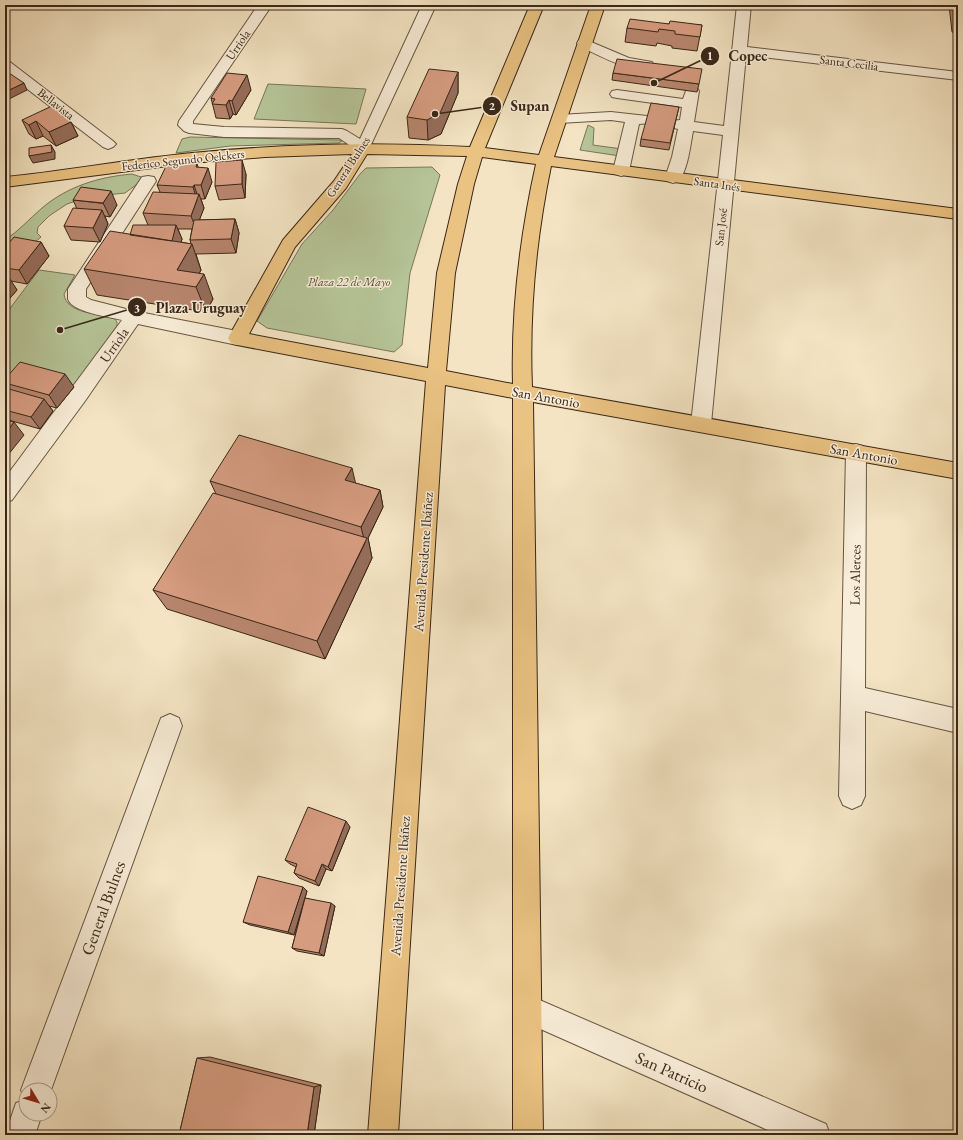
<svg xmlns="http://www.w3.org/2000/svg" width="963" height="1140" viewBox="0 0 963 1140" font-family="'EB Garamond',serif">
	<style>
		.green { fill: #b6c598; stroke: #787658 }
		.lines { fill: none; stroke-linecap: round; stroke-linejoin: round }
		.minor-casing { stroke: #685643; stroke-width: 2 }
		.major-casing { stroke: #3a2718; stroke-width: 2 }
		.minor { fill: #f8edd8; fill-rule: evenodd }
		.major { fill: #eac282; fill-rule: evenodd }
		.wall { fill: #b8866e; stroke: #3a2718; fill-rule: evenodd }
		.shaded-wall { fill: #966d5a; stroke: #3a2718 }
		.building { fill: #d69c80; stroke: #3a2718 }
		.labels { text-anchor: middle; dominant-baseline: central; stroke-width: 3; stroke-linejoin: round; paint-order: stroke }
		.far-street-label { font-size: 12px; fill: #3a2718; stroke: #f8edd8 }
		.far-park-label { font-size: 12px; font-style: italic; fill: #594e38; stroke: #f8edd8 }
		.street-label { font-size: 14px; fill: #3a2718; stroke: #f8edd8 }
		.near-street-label { font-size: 17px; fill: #3a2718; stroke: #f8edd8 }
		.leader { fill: none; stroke: #3a2718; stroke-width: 1.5 }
		.callout-dot { fill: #3a2718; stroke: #f8edd8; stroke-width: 1.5 }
		.mark-label { font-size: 12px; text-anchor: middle; font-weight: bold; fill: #fff }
		.callout-label { font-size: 15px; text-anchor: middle; font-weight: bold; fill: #3a2718; stroke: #f8edd8; stroke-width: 3; stroke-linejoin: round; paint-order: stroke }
	</style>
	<rect width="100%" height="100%" fill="#f4e4c3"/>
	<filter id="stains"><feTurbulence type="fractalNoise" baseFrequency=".005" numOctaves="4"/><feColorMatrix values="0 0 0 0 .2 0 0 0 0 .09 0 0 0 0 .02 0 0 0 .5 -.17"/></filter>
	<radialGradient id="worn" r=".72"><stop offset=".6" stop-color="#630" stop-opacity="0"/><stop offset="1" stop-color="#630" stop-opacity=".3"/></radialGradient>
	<path class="green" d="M 268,84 L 366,89 L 356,124 L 254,119 Z
		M 588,125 L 594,128 L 593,145 L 622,149 L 620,156 L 580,150 Z
		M 190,137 L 340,140 L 342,141 L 339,143 L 230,146 L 176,153 L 182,139 Z
		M 432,167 L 440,175 L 410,273 L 402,345 L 394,352 L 267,328 L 257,321 L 302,244 L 333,210 L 360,174 L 366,168 Z
		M 132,174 L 141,177 L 140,182 L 125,193 L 88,197 L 67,204 L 49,216 L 38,227 L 37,233 L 41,237 L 29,247 L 5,253 L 5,240 C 19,231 29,219 42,208 C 68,186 99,177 132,174 Z
		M 39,270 L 75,275 L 64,294 C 66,314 99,313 115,319 L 117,322 L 117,326 L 74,386 L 28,374 L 11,395 L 5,388 L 5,315 Z"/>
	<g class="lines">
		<g class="minor-casing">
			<path id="minor" d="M 258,5 L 272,5 L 193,121 L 193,124 L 224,127 L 342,129 L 347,131 L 360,139 L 422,5 L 436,5 L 368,151 L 363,153 L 358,151 L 339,138 L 224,137 L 189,133 L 184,131 L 178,125 L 179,121 Z
				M 737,5 L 751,5 L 747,47 L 958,72 L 958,80 L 746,55 L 711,424 L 708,429 L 701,432 L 694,429 L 691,424 L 723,135 L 693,131 C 690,147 688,168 679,181 L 673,183 L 667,181 L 665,178 L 672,157 L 678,129 L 670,127 L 668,124 L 670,121 L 680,120 L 682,107 L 617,98 L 612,97 L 610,94 L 612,91 L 617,90 L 683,99 L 687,88 L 692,87 L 697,88 L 699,91 L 694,122 L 724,126 Z
				M 584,39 L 629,58 L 652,62 L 654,65 L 652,68 C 630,74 599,55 579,46 L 577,43 L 579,40 Z
				M 5,61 L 10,62 L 113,141 L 116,144 L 113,147 L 108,149 L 103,147 L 5,72 Z
				M 611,112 L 647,116 L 652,117 L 654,120 L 652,123 L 639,124 L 629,171 L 627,174 L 621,176 L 615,174 L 613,171 L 625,122 L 611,120 L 559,123 L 554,122 L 552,119 L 554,116 L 559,115 Z
				M 148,176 L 154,177 L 156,181 L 86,289 L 86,297 L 91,300 L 134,311 L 237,331 L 243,333 L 246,338 L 243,343 L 237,345 L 138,324 L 85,401 L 12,500 L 5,503 L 5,478 L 122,320 C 110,317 71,312 68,299 C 68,296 68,292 68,289 L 142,177 Z
				M 856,444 L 863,446 L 866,452 L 865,688 L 958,709 L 958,733 L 865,711 L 865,796 L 861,805 L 852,809 L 843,805 L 839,796 L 846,452 L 849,446 Z
				M 170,714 L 179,718 L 182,726 L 51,1090 L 50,1093 L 50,1090 L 26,1090 L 26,1114 L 42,1114 L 35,1135 L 5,1135 L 16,1103 L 25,1100 L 21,1090 L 158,726 L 161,718 Z
				M 528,995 L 826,1124 L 830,1135 L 779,1135 L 518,1019 L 514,1009 L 518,999 Z"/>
		</g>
		<g class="major-casing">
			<path id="major" d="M 530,5 L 544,5 L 485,148 L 539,155 L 591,5 L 605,5 L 554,157 L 958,209 L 958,219 L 551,166 C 536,239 529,313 532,387 L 958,463 L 958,479 L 533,402 L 543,1135 L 513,1135 L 513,398 L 445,385 L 398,1135 L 368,1135 L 426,381 L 237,345 L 231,343 L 228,338 L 283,240 L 334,181 L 352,154 L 265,157 L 191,163 L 5,187 L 5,177 C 67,171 129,159 192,153 C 284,144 377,142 470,147 ZM 367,154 L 467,156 L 458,184 L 437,273 L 428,368 L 249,334 L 295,247 L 346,188 ZM 482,157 L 536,164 C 520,236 511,310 513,384 L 446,371 L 455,273 L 474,184 Z"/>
		</g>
		<use href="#minor" class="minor"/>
		<use href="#major" class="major"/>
	</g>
	<path class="wall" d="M 949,5 L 958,5 L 958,33 L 952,32 Z
		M 669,24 L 702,25 L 697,51 L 672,48 L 672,46 L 657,43 L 656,46 L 625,42 L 627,28 Z
		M 458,72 L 458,93 L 441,134 L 428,140 L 409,138 L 407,117 Z
		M 613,73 L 699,84 L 697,92 L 612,80 Z
		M 251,90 L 236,115 L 233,114 L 230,119 L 216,118 L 211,98 Z
		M 679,107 L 669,150 L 640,146 L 641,139 Z
		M 22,120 L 71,122 L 78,136 L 56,146 L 43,136 L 36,139 L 29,134 Z
		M 197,164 L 198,167 L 212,182 L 205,199 L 201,199 L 204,208 L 199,220 L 235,219 L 239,233 L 236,253 L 196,254 L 201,270 L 199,274 L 213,299 L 206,312 L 97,295 L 84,269 L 130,235 L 148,225 L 143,213 L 160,192 L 157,185 ZM 178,229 L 192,229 L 190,240 L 191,244 L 181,242 L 182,239 Z
		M 246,174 L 245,198 L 219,200 L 215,186 Z
		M 73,200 L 117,205 L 110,217 L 105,216 L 108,224 L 100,242 L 71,240 L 64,226 L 77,209 Z
		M 41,242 L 49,256 L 27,284 L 11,281 L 17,290 L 5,304 L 5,248 Z
		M 5,383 L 74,387 L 57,408 L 49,406 L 53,411 L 40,429 L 5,419 L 5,391 L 7,393 L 8,391 L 5,386 Z
		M 210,481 L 355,483 L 380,490 L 383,507 L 368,538 L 372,558 L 325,659 L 167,609 L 153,590 L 216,494 Z
		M 350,827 L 332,871 L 326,869 L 319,886 L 299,878 L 294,873 L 296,867 L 290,864 L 285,860 Z
		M 307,891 L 305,898 L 335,906 L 324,956 L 297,951 L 292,948 L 302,909 L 294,935 L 250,925 L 243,922 Z
		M 210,1057 L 321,1085 L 314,1135 L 179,1135 L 197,1058 Z"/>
	<path class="shaded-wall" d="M 458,72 L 458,93 L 441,134 L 428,140 L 427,120 Z
		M 247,75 L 251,90 L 236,115 L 232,101 Z
		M 24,83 L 27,90 L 7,100 L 5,95 L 5,92 Z
		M 229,100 L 233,114 L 230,119 L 226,105 Z
		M 36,121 L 43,136 L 36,139 L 29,125 Z
		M 71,122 L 78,136 L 56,146 L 49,132 Z
		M 51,145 L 55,152 L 55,159 L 33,163 L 29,156 Z
		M 242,160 L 246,174 L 245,198 L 242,184 Z
		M 208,168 L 212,182 L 205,199 L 201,185 Z
		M 194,185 L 198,197 L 199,194 L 204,208 L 196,229 L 191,216 L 197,200 L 193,187 Z
		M 111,191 L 117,205 L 110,217 L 103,203 Z
		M 102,210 L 108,224 L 100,242 L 93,228 Z
		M 235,219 L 239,233 L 236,253 L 231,239 Z
		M 176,225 L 182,239 L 177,257 L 171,243 Z
		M 41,242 L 49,256 L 27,284 L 19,270 Z
		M 192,244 L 201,270 L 192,286 L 177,270 Z
		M 204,274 L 213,299 L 206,312 L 196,287 Z
		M 8,276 L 17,290 L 5,304 L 5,280 Z
		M 65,374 L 74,387 L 57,408 L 49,395 Z
		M 44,399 L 53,411 L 40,429 L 31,417 Z
		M 14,422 L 24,435 L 8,455 L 5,452 L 5,434 Z
		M 352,468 L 356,485 L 345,480 Z
		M 380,490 L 383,507 L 368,538 L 372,558 L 325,659 L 317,641 L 365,543 L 361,527 Z
		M 346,821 L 350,827 L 332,871 L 328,867 Z
		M 322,864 L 326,869 L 319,886 L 315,881 Z
		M 303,887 L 307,891 L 294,935 L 288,932 Z
		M 331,903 L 335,906 L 324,956 L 319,953 Z
		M 321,1085 L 314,1135 L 307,1135 L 314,1087 Z"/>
	<path class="building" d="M 630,19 L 669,24 L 670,21 L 702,25 L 700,37 L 675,34 L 675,31 L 659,29 L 658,32 L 627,28 Z
		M 617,59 L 702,69 L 699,84 L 613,73 Z
		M 429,69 L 458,72 L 440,113 L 427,120 L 407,117 Z
		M 9,73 L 24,83 L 5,92 L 5,75 Z
		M 227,73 L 247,75 L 232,101 L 229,100 L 226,105 L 212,104 L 215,99 L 211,98 Z
		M 651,103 L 679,107 L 670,143 L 641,139 Z
		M 52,106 L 71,122 L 49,132 L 36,121 L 29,125 L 22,120 Z
		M 51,145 L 52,152 L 29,156 L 29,148 Z
		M 242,160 L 242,184 L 215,186 L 216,162 Z
		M 168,162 L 197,164 L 196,167 L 208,168 L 201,185 L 194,185 L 193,187 L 157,185 Z
		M 81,187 L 111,191 L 103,203 L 73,200 Z
		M 153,192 L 199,194 L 191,216 L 143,213 Z
		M 73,208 L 102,210 L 93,228 L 64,226 Z
		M 235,219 L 231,239 L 190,240 L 194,220 Z
		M 133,225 L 176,225 L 172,241 L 130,235 Z
		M 110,231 L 192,244 L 177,270 L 204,274 L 196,287 L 84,269 Z
		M 14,237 L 41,242 L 19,270 L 5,268 L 5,248 Z
		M 5,275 L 8,276 L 5,280 Z
		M 20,362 L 65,374 L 49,395 L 5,383 L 5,379 Z
		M 9,389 L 44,399 L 31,417 L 5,410 L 5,395 Z
		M 5,420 L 14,422 L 5,434 Z
		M 239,435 L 352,468 L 345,480 L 380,490 L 361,527 L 210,481 Z
		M 213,493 L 367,538 L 317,641 L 153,590 Z
		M 308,807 L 346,821 L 328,867 L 322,864 L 315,881 L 294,873 L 297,864 L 285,860 Z
		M 258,876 L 303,887 L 288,932 L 243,922 Z
		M 305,898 L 331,903 L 319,953 L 292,948 Z
		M 197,1058 L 314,1087 L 307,1135 L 179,1135 Z"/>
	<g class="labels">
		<g class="far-street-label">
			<text transform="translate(238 45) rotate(-56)">Urriola</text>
			<text transform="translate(849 63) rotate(7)">Santa Cecilia</text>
			<text transform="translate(56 104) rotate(38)">Bellavista</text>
			<text transform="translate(183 160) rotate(-6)">Federico Segundo Oelckers</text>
			<text transform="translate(348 167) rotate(-57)">General Bulnes</text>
			<text transform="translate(717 184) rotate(8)">Santa Inés</text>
			<text transform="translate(721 227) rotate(-84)">San José</text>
		</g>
		<g class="far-park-label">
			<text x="349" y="282">Plaza 22 de Mayo</text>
		</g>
		<g class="street-label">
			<text transform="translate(114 345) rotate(-55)">Urriola</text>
			<text transform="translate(546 397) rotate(10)">San Antonio</text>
			<text transform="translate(864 454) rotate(10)">San Antonio</text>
			<text transform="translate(423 562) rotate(-86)">Avenida Presidente Ibáñez</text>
			<text transform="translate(855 575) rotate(-89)">Los Alerces</text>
			<text transform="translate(400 886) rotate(-86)">Avenida Presidente Ibáñez</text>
		</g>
		<g class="near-street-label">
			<text transform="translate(103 908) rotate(-70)">General Bulnes</text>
			<text transform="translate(672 1072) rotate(24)">San Patricio</text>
		</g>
	</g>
	<path class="leader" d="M654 83L710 56M435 114L492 106M60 330L137 307"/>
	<g class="callout-dot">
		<circle cx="654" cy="83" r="4"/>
		<circle cx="435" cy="114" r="4"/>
		<circle cx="60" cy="330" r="4"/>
		<circle cx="710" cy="56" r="10"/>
		<circle cx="492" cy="106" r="10"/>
		<circle cx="137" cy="307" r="10"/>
	</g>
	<g class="mark-label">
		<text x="710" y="60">1</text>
		<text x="492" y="110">2</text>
		<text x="137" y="312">3</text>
	</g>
	<g class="callout-label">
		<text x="748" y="61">Copec</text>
		<text x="530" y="111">Supan</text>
		<text x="201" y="313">Plaza Uruguay</text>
	</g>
	<rect width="963" height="1140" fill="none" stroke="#f4e4c3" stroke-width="20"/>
	<rect x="6" y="6" width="951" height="1128" fill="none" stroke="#3a2718" stroke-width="2"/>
	<rect x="10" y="10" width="943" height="1120" fill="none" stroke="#3a2718"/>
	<g transform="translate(38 1102) rotate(128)"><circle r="19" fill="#f8edd8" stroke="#ac9e8b"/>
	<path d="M0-3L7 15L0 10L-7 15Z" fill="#8f2418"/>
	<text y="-6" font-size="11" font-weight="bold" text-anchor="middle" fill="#3a2718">N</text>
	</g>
	<rect width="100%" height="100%" filter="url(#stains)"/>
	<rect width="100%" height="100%" fill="url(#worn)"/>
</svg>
